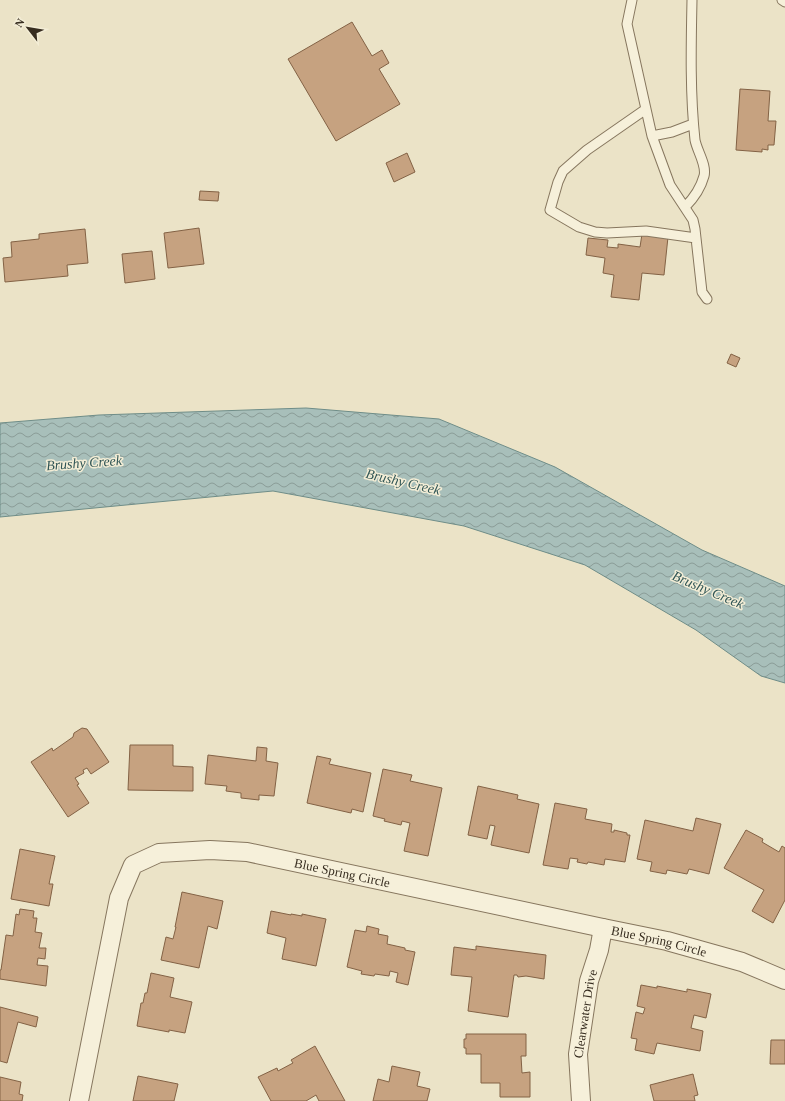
<svg xmlns="http://www.w3.org/2000/svg" width="785" height="1101" viewBox="0 0 785 1101" font-family="Georgia,serif">
	<style>
		.water { fill: url(#water-waves); stroke: #6f8d88 }
		.building { fill: #c6a280; stroke: #836245 }
		.lines { fill: none; stroke-linecap: round; stroke-linejoin: round }
		.lane-casing { stroke: #86765e; stroke-width: 11 }
		.street-casing { stroke: #86765e; stroke-width: 20 }
		.lane { stroke: #f6f0da; stroke-width: 9 }
		.street { stroke: #f6f0da; stroke-width: 18 }
		.labels { text-anchor: middle; dominant-baseline: central; stroke-width: 3; stroke-linejoin: round; paint-order: stroke }
		.street-label { font-size: 13px; fill: #372d20; stroke: #f3edd6 }
		.water-label { font-size: 14px; font-style: italic; fill: #315656; stroke: #f3edd6 }
	</style>
	<defs>
		<pattern id="water-waves" width="16" height="10" patternUnits="userSpaceOnUse"><rect width="16" height="10" fill="#a8bfba"/><path d="M0 5q4-4 8 0t8 0" fill="none" stroke="#8a9c97"/></pattern>
	</defs>
	<rect width="100%" height="100%" fill="#ebe3c7"/>
	<path class="water" d="M 306,408 L 439,419 L 555,467 L 702,550 L 785,586 L 785,683 L 761,676 L 696,630 L 585,565 L 464,526 L 273,491 L 0,517 L 0,423 L 99,415 Z"/>
	<path class="building" d="M 352,22 L 372,56 L 382,50 L 389,63 L 379,69 L 400,104 L 336,141 L 288,59 Z
		M 740,89 L 770,91 L 768,121 L 776,121 L 774,145 L 768,145 L 768,150 L 762,149 L 762,152 L 736,150 Z
		M 407,153 L 415,172 L 394,182 L 386,163 Z
		M 200,191 L 219,192 L 218,201 L 199,200 Z
		M 199,228 L 204,264 L 168,268 L 164,233 Z
		M 85,229 L 88,263 L 67,265 L 68,276 L 5,282 L 3,258 L 12,257 L 11,242 L 39,239 L 39,234 Z
		M 642,234 L 668,237 L 664,275 L 642,273 L 639,300 L 611,297 L 614,275 L 603,273 L 605,258 L 586,255 L 588,238 L 608,240 L 607,247 L 618,248 L 618,244 L 640,247 Z
		M 152,251 L 155,279 L 125,283 L 122,254 Z
		M 731,354 L 740,358 L 736,367 L 727,363 Z
		M 82,728 L 87,729 L 109,762 L 91,774 L 87,768 L 83,770 L 84,773 L 75,778 L 79,784 L 77,785 L 89,803 L 68,817 L 31,762 L 52,748 L 53,751 L 73,737 L 74,733 Z
		M 130,745 L 173,745 L 173,766 L 193,767 L 193,791 L 128,790 Z
		M 257,747 L 267,748 L 266,761 L 278,763 L 274,796 L 259,795 L 259,800 L 241,798 L 241,793 L 226,791 L 227,786 L 205,784 L 208,755 L 256,761 Z
		M 317,756 L 331,759 L 329,764 L 371,773 L 363,812 L 352,809 L 351,813 L 307,803 Z
		M 383,769 L 412,775 L 410,781 L 442,788 L 428,856 L 404,851 L 410,823 L 402,821 L 401,825 L 384,821 L 385,819 L 373,816 Z
		M 478,786 L 518,795 L 517,799 L 539,804 L 529,853 L 491,845 L 495,826 L 490,825 L 487,839 L 468,835 Z
		M 555,803 L 587,809 L 585,819 L 612,824 L 611,832 L 614,832 L 614,830 L 627,833 L 627,835 L 630,835 L 625,862 L 605,859 L 604,865 L 588,862 L 587,864 L 577,862 L 578,859 L 570,858 L 568,869 L 543,865 Z
		M 696,818 L 721,824 L 709,874 L 689,869 L 687,874 L 667,870 L 666,874 L 650,871 L 652,862 L 637,859 L 645,820 L 693,831 Z
		M 746,830 L 763,839 L 762,842 L 779,852 L 782,846 L 785,848 L 785,900 L 773,923 L 752,911 L 764,890 L 724,868 Z
		M 20,849 L 55,856 L 49,884 L 53,884 L 49,906 L 11,899 Z
		M 182,892 L 223,901 L 217,929 L 208,926 L 199,968 L 161,960 L 166,937 L 173,939 L 176,927 L 175,927 Z
		M 20,909 L 34,911 L 33,918 L 37,918 L 35,932 L 42,933 L 39,948 L 46,948 L 45,959 L 38,958 L 37,965 L 48,966 L 46,986 L 0,979 L 0,970 L 1,970 L 6,935 L 13,936 L 16,914 L 19,915 Z
		M 271,911 L 291,915 L 291,914 L 302,916 L 302,914 L 326,919 L 316,966 L 282,959 L 286,938 L 267,933 Z
		M 367,926 L 379,929 L 378,934 L 388,936 L 387,944 L 405,948 L 405,950 L 415,952 L 408,985 L 396,982 L 398,973 L 390,971 L 389,976 L 375,974 L 374,976 L 361,974 L 362,971 L 347,967 L 355,930 L 366,932 Z
		M 476,946 L 546,955 L 544,979 L 526,976 L 518,977 L 517,975 L 514,975 L 508,1017 L 468,1011 L 472,977 L 451,975 L 454,947 L 476,950 Z
		M 151,973 L 174,978 L 170,997 L 192,1002 L 185,1033 L 169,1030 L 169,1032 L 137,1026 L 141,1003 L 143,1003 L 145,993 L 147,993 Z
		M 641,985 L 657,988 L 657,986 L 687,992 L 687,989 L 711,994 L 706,1018 L 694,1015 L 691,1028 L 703,1031 L 700,1051 L 657,1043 L 654,1054 L 635,1050 L 637,1039 L 631,1038 L 636,1012 L 643,1014 L 645,1008 L 637,1006 Z
		M 0,1007 L 38,1017 L 36,1027 L 18,1022 L 7,1063 L 0,1061 Z
		M 466,1034 L 526,1034 L 526,1056 L 521,1056 L 522,1073 L 530,1072 L 530,1097 L 500,1097 L 500,1083 L 481,1083 L 481,1054 L 466,1054 L 466,1048 L 464,1048 L 464,1039 L 466,1039 Z
		M 771,1040 L 785,1040 L 785,1064 L 770,1064 Z
		M 315,1046 L 345,1101 L 319,1101 L 316,1095 L 306,1101 L 271,1101 L 258,1077 L 277,1068 L 278,1071 L 293,1063 L 291,1060 Z
		M 392,1066 L 420,1072 L 417,1086 L 430,1089 L 427,1101 L 373,1101 L 378,1079 L 389,1082 Z
		M 693,1074 L 698,1095 L 694,1096 L 695,1101 L 654,1101 L 650,1085 Z
		M 138,1076 L 178,1084 L 174,1101 L 133,1101 Z
		M 0,1077 L 21,1082 L 19,1094 L 23,1095 L 22,1101 L 0,1101 Z"/>
	<g class="lines">
		<g class="lane-casing">
			<path id="lane" d="M 632,0 L 627,24 L 652,136 L 670,185 L 693,220 L 695,229 L 702,292 L 707,299
				M 782,0 L 785,2
				M 646,109 L 587,150 L 563,171 L 558,182 L 550,210 L 579,227 L 595,232 L 607,233 L 646,231 L 696,238
				M 652,136 L 672,132 L 693,124
				M 685,207 C 693,199 701,187 704,176 C 707,165 697,151 695,140 C 690,94 691,47 692,0"/>
		</g>
		<g class="street-casing">
			<g id="street">
				<path id="s1" d="M 79,1101 L 119,898 L 133,865 L 159,853 L 210,850 L 247,852 L 603,928 L 667,941 L 742,962 L 785,980"/>
				<path id="s2" d="M 581,1101 L 578,1054 L 589,981 L 599,950 L 603,928"/>
			</g>
		</g>
		<use href="#lane" class="lane"/>
		<use href="#street" class="street"/>
	</g>
	<g class="labels">
		<g class="street-label">
			<text stroke="none"><textPath href="#s1" startOffset="457">Blue Spring Circle</textPath></text>
			<text stroke="none"><textPath href="#s1" startOffset="781">Blue Spring Circle</textPath></text>
			<text stroke="none"><textPath href="#s2" startOffset="88">Clearwater Drive</textPath></text>
		</g>
		<g class="water-label">
			<text transform="translate(84 463) rotate(-4)">Brushy Creek</text>
			<text transform="translate(403 482) rotate(13)">Brushy Creek</text>
			<text transform="translate(708 590) rotate(23)">Brushy Creek</text>
		</g>
	</g>
	<g transform="translate(28 28) rotate(301)" stroke="#f3edd6" stroke-width="3" paint-order="stroke">
	<path d="M0-3L7 15L0 10L-7 15Z" fill="#372d20"/>
	<text y="-6" font-size="11" font-weight="bold" text-anchor="middle" fill="#372d20">N</text>
	</g>
</svg>
